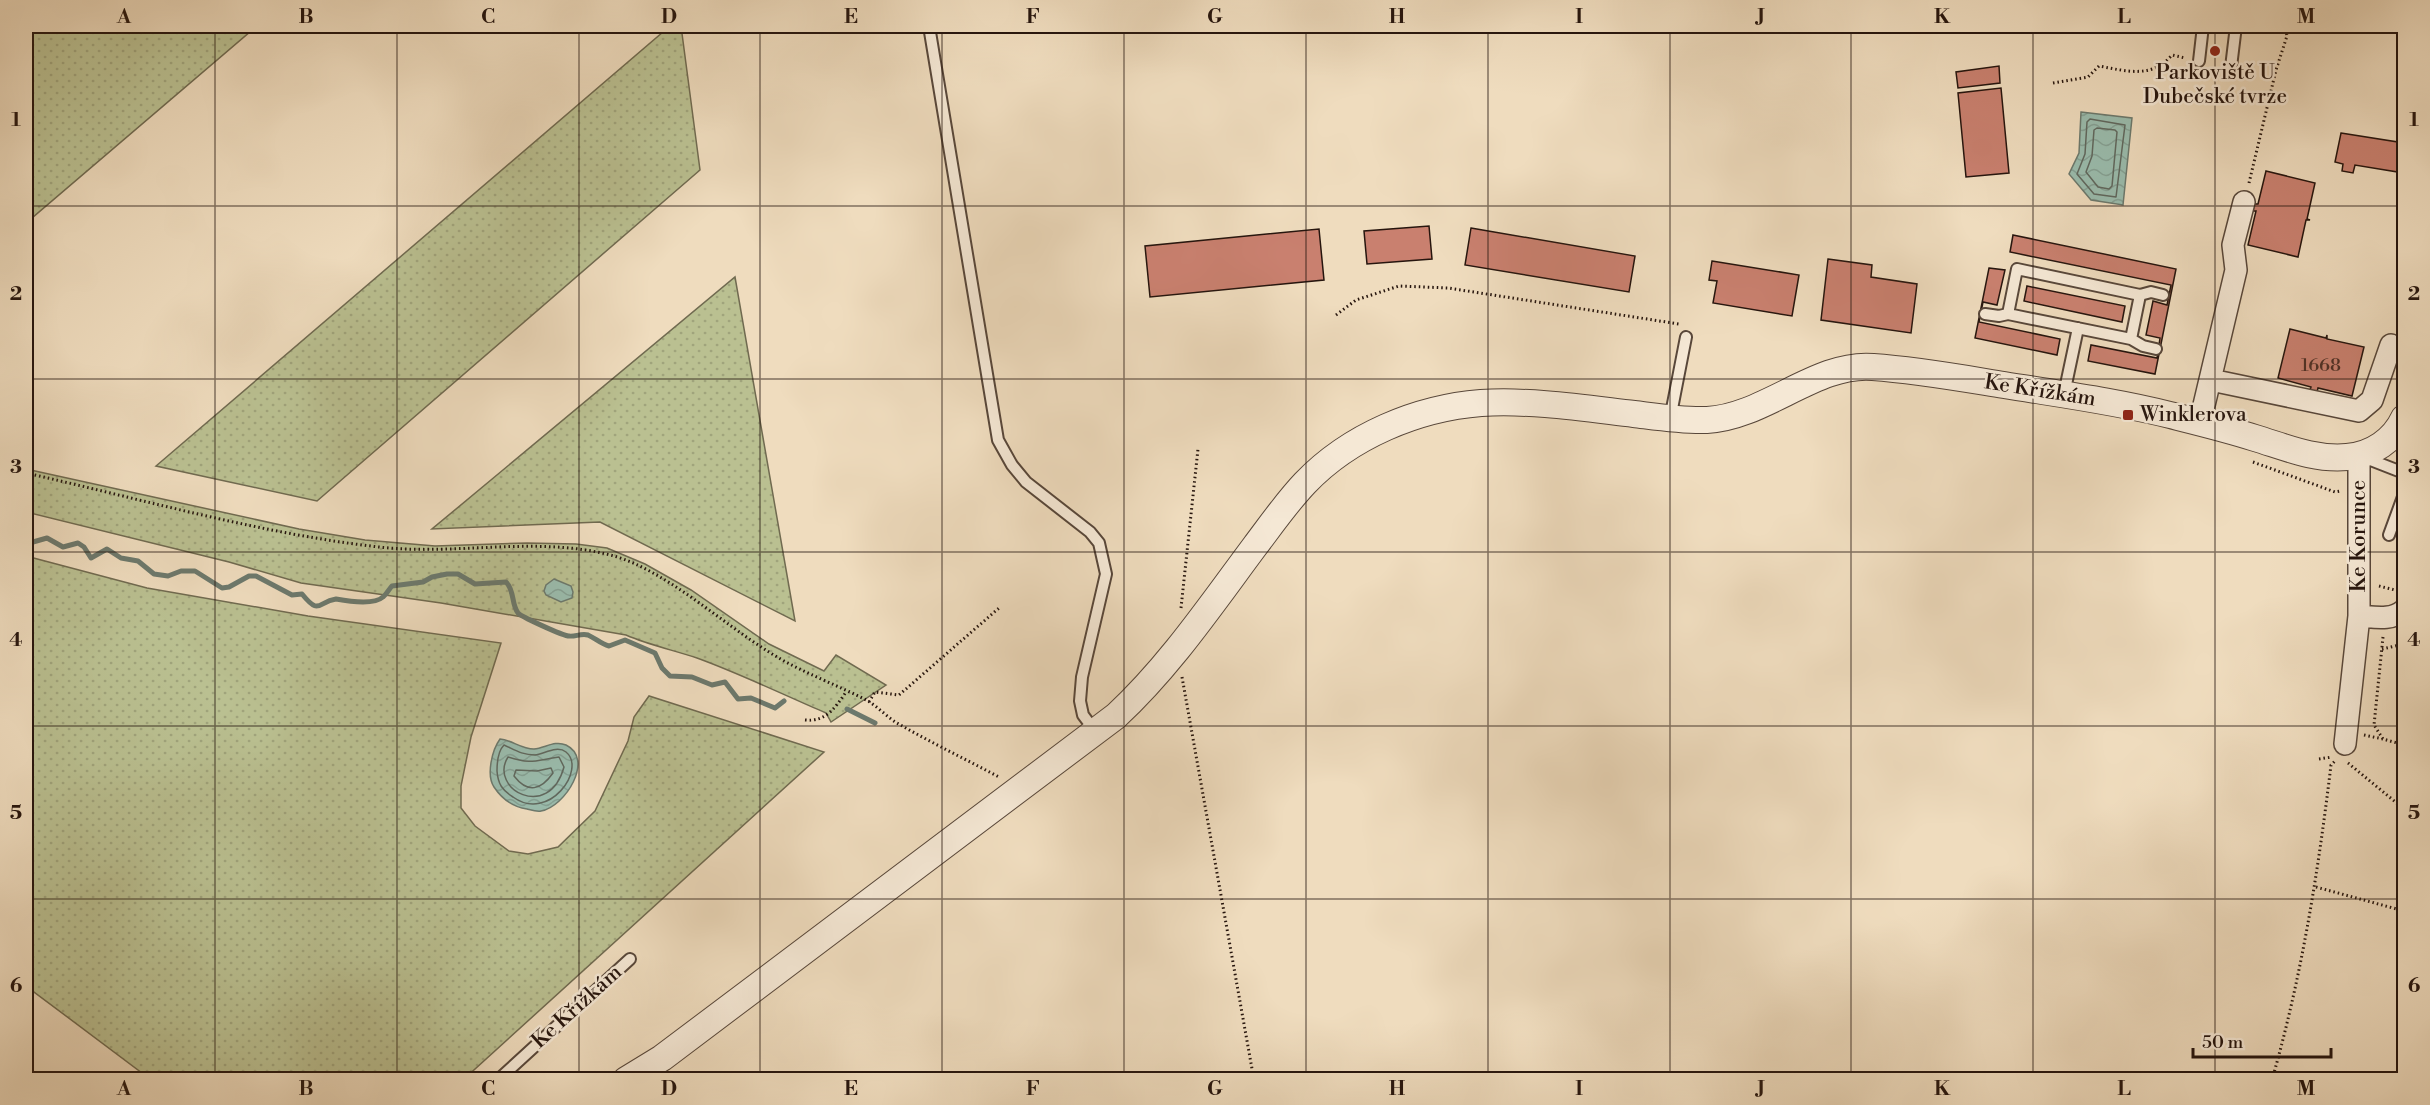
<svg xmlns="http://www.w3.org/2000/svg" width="2430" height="1105" viewBox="0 0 2430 1105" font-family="'Libre Bodoni',serif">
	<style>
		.grass { fill: url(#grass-dots); stroke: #706a50; stroke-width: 1.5 }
		.water { fill: url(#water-waves); stroke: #6c796d; stroke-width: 1.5 }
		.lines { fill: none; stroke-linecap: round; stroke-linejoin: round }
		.shore { stroke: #60685e; stroke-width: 1.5 }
		.stream { stroke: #6c796d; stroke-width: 5 }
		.building { fill: #c9806f; stroke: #26150e; stroke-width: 1.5 }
		.service-casing { stroke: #58473a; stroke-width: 14 }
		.minor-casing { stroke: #58473a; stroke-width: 24 }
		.tertiary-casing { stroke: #58473a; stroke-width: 28 }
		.path { stroke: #26150e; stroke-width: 3; stroke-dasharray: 1.5 3; stroke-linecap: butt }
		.service { stroke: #f5e8d5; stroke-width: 10 }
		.minor { stroke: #f5e8d5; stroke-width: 21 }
		.tertiary { stroke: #f5e8d5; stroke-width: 26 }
		.grid { fill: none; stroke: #26150e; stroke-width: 1.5; stroke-opacity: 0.55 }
		.poi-dot { fill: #8f2418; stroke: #f5e8d5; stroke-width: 2 }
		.labels { text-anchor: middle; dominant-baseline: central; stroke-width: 5; stroke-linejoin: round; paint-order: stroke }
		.number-label { font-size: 18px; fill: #4f3026 }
		.poi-label { font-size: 21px; fill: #26150e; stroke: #f5e8d5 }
		.street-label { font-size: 21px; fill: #26150e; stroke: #f5e8d5 }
		.neatline { fill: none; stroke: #26150e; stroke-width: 2 }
		.grid-label { font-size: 20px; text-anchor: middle; font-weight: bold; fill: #26150e }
	</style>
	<defs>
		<pattern id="grass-dots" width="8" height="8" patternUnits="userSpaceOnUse" patternTransform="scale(1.5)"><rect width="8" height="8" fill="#bac091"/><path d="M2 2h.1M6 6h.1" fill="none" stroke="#a0a47c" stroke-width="1.8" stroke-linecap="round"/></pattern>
		<pattern id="water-waves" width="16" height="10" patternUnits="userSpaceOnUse" patternTransform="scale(1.5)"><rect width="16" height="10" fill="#9abcad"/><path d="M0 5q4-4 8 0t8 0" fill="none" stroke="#85a194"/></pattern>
	</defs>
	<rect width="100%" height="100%" fill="#efdcbe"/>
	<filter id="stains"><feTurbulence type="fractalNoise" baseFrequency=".00333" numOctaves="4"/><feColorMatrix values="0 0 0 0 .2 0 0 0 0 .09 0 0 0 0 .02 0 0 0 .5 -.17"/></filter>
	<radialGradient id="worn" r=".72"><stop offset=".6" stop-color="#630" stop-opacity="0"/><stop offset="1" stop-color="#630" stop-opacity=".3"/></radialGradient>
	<path class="grass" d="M 26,26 L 257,26 L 26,223 Z
		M 670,26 L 681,26 L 700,170 L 317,501 L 156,466 Z
		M 735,277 L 795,621 L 600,522 L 432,529 Z
		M 26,469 L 299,529 L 365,540 L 435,546 L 527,543 L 576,544 L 607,548 L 645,564 L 691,590 L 769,644 L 824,671 L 836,655 L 886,685 L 831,722 L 826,713 C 784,695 741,674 697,658 C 673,650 649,645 626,635 L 441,603 L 301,583 L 229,562 L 26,512 Z
		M 26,556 L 147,588 L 308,616 L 501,643 L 471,737 L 461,786 L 461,808 L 475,826 L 509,851 L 528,854 L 558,847 L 595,811 L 628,741 L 634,717 L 649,696 L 824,752 L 464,1079 L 150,1079 L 26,986 Z"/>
	<path class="water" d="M 2081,112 L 2132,118 L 2123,205 L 2091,200 L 2069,174 L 2079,153 Z
		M 554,579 L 571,586 L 573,592 L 572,598 L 561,602 L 546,595 L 544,591 L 546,585 Z
		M 500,739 C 512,740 521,749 534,749 C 545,748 555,740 566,745 C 595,759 565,807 541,811 C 537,812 531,810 527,809 C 513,807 502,799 494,787 C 486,775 492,750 500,739 Z"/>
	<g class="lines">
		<path class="shore" d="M 2090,119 L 2125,125 L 2116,197 L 2094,194 L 2077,174 L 2085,154 L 2087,122 Z
			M 2097,128 L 2115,130 L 2117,132 L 2112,186 L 2109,189 L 2098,187 L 2086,172 L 2092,156 L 2094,130 Z
			M 504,745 C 515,750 522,755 535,755 C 544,754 557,745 566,752 C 587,769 549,823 513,797 C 502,790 498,784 497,771 C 497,763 498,751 504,745 Z
			M 508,757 C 532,765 536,760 559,757 L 564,767 C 549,822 488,789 508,757 Z
			M 551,768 L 553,773 C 541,790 528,794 514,776 L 516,770 L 537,771 Z"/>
		<path class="stream" d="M 26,544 L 47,538 L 63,547 L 78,543 L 84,547 L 91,558 L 107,549 L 121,558 L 138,561 L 154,574 L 168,576 L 181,571 L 195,571 L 222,588 L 229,587 L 249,576 L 256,576 L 292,595 L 302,594 C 320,616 317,602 336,599 C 347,601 374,605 383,597 C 387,594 389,589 392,586 L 423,582 L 432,577 L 447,574 L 458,574 L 475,584 L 506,582 C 515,591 511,604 518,613 C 520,616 563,636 569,636 C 575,637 581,633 588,635 C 595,638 601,644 609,646 L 625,640 L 655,653 L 662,668 L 670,676 L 692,677 L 712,685 L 725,682 L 738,699 L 751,698 L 775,708 L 784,701
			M 847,709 L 875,723"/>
	</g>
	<path class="building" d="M 1999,66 L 2000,83 L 1958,88 L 1956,72 Z
		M 2001,88 L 2009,173 L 1966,177 L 1958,93 Z
		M 2341,133 L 2404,143 L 2404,173 L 2355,165 L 2353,173 L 2342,171 L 2343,164 L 2335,162 Z
		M 2266,171 L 2315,183 L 2307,219 L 2310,220 L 2306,220 L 2298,257 L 2248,245 L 2256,211 L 2253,211 L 2254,204 L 2258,204 Z
		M 1429,226 L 1432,259 L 1367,264 L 1364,231 Z
		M 1471,228 L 1635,256 L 1629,292 L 1465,265 Z
		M 1319,229 L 1324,280 L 1150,297 L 1145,246 Z
		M 2013,235 L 2176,269 L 2155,374 L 2088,361 L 2091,345 L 2157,358 L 2160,338 L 2146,335 L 2153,301 L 2167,305 L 2171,285 L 2010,252 Z
		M 1828,259 L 1872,265 L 1871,277 L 1917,284 L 1911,333 L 1821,320 Z
		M 1712,261 L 1799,275 L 1792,316 L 1713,303 L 1717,281 L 1709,280 Z
		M 1989,268 L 2005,270 L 1997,305 L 1983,302 L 1979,322 L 2060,339 L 2057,355 L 1975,338 Z
		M 2027,286 L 2125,306 L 2122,322 L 2024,301 Z
		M 2290,329 L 2326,338 L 2327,335 L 2327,339 L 2364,347 L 2352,396 L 2318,388 L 2317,392 L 2310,390 L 2311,387 L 2278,378 Z"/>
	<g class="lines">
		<g class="service-casing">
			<path id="service" d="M 929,26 L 998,440 L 1012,465 L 1026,482 L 1090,532 L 1099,543 L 1106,574 L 1082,677 L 1080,701 L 1083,715 L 1095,731
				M 2199,61 L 2203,26
				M 2231,67 L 2236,26
				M 1985,314 L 1999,316 L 2008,314 L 2131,339 L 2143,346 L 2156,349
				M 2008,314 L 2017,269 L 2140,295 L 2151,292 L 2163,295
				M 2131,339 L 2140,295
				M 2064,394 L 2078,328
				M 1670,419 L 1686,337
				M 2363,457 L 2404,473
				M 2389,535 L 2404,494
				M 498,1080 L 630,959"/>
		</g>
		<g class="minor-casing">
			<path id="minor" d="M 2211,380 L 2359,411 L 2372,400 L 2391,345
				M 2200,422 L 2236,270 L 2233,245 L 2244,202
				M 2359,616 C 2374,617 2392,621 2404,610
				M 2345,744 L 2359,616 L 2359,456"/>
		</g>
		<g class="tertiary-casing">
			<path id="tertiary" d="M 626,1080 L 662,1058 L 1116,716 C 1169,667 1211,605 1255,546 C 1271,525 1286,503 1305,483 C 1350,436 1417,408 1481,403 C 1532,400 1583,408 1634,414 C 1658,417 1683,421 1707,420 C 1765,417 1817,362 1873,367 C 1917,370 1961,378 2004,385 C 2059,394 2115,401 2170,415 C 2198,422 2227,429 2255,438 C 2285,447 2314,460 2347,457 C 2372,455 2394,440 2404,418"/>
		</g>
		<path class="path" d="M 2053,83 L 2088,77 L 2099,66 C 2126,71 2152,79 2172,55 L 2185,58
			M 2249,183 L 2276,70 L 2287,36 L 2285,26
			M 1336,315 L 1356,300 L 1399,286 L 1448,288 L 1679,324
			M 2253,462 L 2335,492 L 2340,491
			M 26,473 C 141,499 262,534 379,547 C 457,556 538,535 614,556 C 666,571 722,623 769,652 C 800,672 836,684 868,701 C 878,707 887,717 897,723 C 930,742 965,759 999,777
			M 2379,586 L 2399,591
			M 1181,608 L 1198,449
			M 2383,637 L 2374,725 L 2383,739 L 2404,745
			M 2382,649 L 2404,644
			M 1182,677 L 1254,1080
			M 869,702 L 875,692 L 899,695 L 999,608
			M 805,720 C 826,722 835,708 846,692
			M 2364,735 L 2383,739
			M 2319,759 L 2332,757
			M 2348,763 L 2404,809
			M 2316,887 L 2404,911
			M 2272,1080 C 2302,975 2318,873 2331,765 L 2335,761"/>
		<use href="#service" class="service"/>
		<use href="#minor" class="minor"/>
		<use href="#tertiary" class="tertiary"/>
	</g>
	<path class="grid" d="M 215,26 L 215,1080M 397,26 L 397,1080M 579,26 L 579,1080M 760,26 L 760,1080M 942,26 L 942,1080M 1124,26 L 1124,1080M 1306,26 L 1306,1080M 1488,26 L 1488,1080M 1670,26 L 1670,1080M 1851,26 L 1851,1080M 2033,26 L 2033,1080M 2215,26 L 2215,1080M 26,206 L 2404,206M 26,379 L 2404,379M 26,552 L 2404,552M 26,726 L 2404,726M 26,899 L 2404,899"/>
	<g class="poi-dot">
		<circle cx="2215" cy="51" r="6"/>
		<rect x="2122" y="409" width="12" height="12" rx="3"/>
	</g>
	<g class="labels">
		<g class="number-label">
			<text x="2321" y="365">1668</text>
		</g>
		<g class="poi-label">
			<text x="2215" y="73">Parkoviště U<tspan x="2215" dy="24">Dubečské tvrze</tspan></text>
			<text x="2140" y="415" text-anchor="start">Winklerova</text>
		</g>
		<g class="street-label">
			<text transform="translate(2040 391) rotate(9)">Ke Křížkám</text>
			<text transform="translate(2359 536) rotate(-90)">Ke Korunce</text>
			<text transform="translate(577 1007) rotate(-42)">Ke Křížkám</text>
		</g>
	</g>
	<rect width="2430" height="1105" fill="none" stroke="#efdcbe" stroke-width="66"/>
	<path d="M2193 1048v9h138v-9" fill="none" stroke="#26150e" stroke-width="3"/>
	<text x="2202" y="1048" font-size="18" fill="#26150e" stroke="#f5e8d5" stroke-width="4.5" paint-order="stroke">50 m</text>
	<rect x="33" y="33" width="2364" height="1039" class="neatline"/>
	<g class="grid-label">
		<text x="124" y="23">A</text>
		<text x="306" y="23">B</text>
		<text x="488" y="23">C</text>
		<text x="669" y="23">D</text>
		<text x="851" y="23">E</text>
		<text x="1033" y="23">F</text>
		<text x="1215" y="23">G</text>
		<text x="1397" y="23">H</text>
		<text x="1579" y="23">I</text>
		<text x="1761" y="23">J</text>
		<text x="1942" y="23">K</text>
		<text x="2124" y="23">L</text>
		<text x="2306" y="23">M</text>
		<text x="16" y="126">1</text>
		<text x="2414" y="126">1</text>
		<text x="16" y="300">2</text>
		<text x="2414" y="300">2</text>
		<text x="16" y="473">3</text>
		<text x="2414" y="473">3</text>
		<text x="16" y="646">4</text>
		<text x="2414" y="646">4</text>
		<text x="16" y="819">5</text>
		<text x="2414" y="819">5</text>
		<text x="16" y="992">6</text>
		<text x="2414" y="992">6</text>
		<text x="124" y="1095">A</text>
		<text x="306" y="1095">B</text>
		<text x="488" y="1095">C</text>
		<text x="669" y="1095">D</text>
		<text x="851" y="1095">E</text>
		<text x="1033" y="1095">F</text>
		<text x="1215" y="1095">G</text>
		<text x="1397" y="1095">H</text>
		<text x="1579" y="1095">I</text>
		<text x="1761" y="1095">J</text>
		<text x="1942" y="1095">K</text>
		<text x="2124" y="1095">L</text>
		<text x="2306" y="1095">M</text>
	</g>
	<rect width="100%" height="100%" filter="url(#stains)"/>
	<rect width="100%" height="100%" fill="url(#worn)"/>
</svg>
